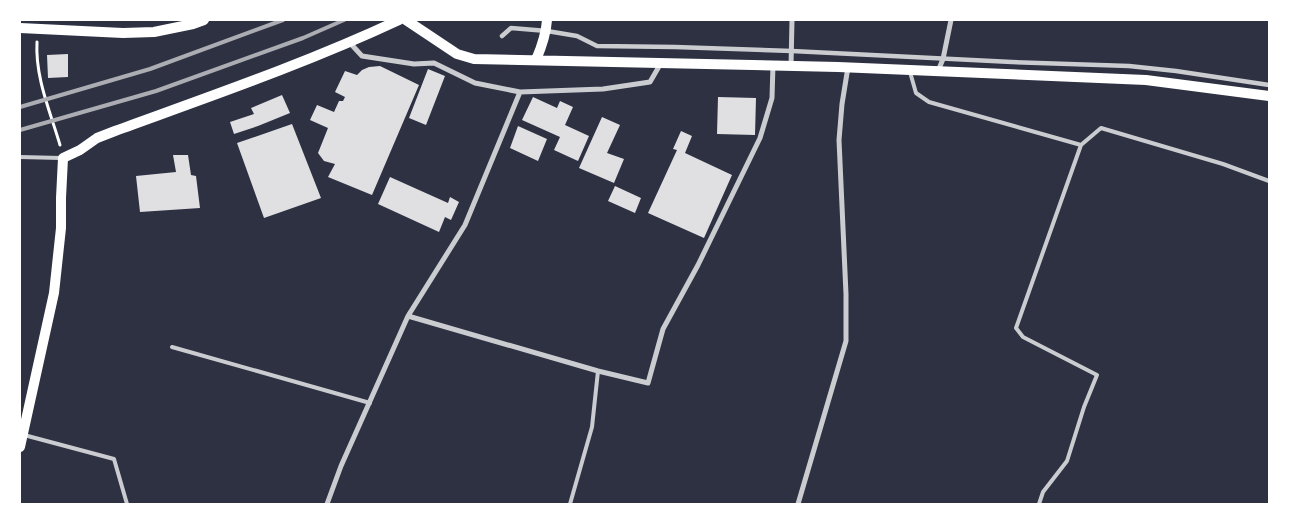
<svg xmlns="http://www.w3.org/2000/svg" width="1289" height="524" viewBox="0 0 1289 524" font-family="'Fira Sans Condensed',sans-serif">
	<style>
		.building { fill: #e0e0e3 }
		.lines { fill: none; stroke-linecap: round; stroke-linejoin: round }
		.path { stroke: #fff; stroke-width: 3 }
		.service { stroke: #caccd0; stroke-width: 4 }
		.pedestrian { stroke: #caccd0; stroke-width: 4.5 }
		.minor { stroke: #caccd0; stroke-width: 5 }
		.secondary { stroke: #fff; stroke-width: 10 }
		.rail { stroke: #abadb3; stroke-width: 4 }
	</style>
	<rect width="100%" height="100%" fill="#2d3142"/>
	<path class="building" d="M 68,54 L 68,77 L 48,78 L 47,55 Z
		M 380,66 L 419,85 L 372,195 L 328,177 L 335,164 L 324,161 L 318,153 L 328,128 L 310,120 L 317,105 L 334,112 L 339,101 L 343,101 L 345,97 L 335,92 L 345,71 L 357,75 L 362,70 L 369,67 Z
		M 428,69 L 445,76 L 426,125 L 409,118 Z
		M 282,95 L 290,113 L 258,126 L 234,134 L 230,122 L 254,114 L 251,108 Z
		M 533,97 L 557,108 L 560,101 L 573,107 L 565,125 L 589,136 L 578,161 L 554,150 L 560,137 L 522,120 Z
		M 718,97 L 756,98 L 755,135 L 717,134 Z
		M 602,117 L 620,125 L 607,153 L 624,159 L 614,183 L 579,168 Z
		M 292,124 L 321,198 L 264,218 L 237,143 Z
		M 518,126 L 547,139 L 538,161 L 510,148 Z
		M 681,131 L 692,136 L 685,153 L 732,175 L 704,238 L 648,213 L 677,150 L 673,149 Z
		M 173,155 L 188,155 L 191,175 L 196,176 L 200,208 L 140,212 L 136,176 L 176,172 Z
		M 390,177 L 448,203 L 450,197 L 459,202 L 451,220 L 445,217 L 439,232 L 378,204 Z
		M 615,186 L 641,198 L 635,213 L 608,201 Z"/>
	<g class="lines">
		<path class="path" d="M 37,42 C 35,77 50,111 60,145"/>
		<path class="service" d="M 910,72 L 916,93 L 929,102 L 1081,145
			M 20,157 L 61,158
			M 172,347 L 370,403
			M 24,435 L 114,459 L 127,504
			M 570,504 L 592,427 L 598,371
			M 1039,504 L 1043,492 L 1067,461 L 1084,407 L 1097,375 L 1023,337 L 1016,328 L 1081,145 L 1101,128 L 1223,164 L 1269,181"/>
		<path class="pedestrian" d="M 502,36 L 511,28 L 547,31 L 577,36 L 597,46 L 675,47 L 792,51 L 1012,62 L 1129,66 L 1176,71 L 1269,85"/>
		<path class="minor" d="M 350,43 L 362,56 L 414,64 L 434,63 L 475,83 L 520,92 L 603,89 L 650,82 L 661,63
			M 791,66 L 792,20
			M 938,71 L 943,59 L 951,20
			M 408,316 L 598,371 L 648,383 L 663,329 L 698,265 L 760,138 L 772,98 L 773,65
			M 327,504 L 341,466 L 408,316 L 465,225 L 520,92
			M 798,504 L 846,341 L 846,294 L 839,140 L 842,104 L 848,67"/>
		<path class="secondary" d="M 406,20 L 457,54 L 474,59 L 838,67 L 1146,80 L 1269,96
			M 20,28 L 123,33 L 154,32 L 193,24 L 204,20
			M 536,60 C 542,46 546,35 547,20
			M 20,447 L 54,293 L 61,228 L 61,198 L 63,158 L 80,150 L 97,138 L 115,131 C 211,96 307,63 399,20"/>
		<path class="rail" d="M 20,107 L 150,69 L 283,20
			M 20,130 L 156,91 L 303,38 L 344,20"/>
	</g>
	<rect width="1289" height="524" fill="none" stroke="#ffffff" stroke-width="42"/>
</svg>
